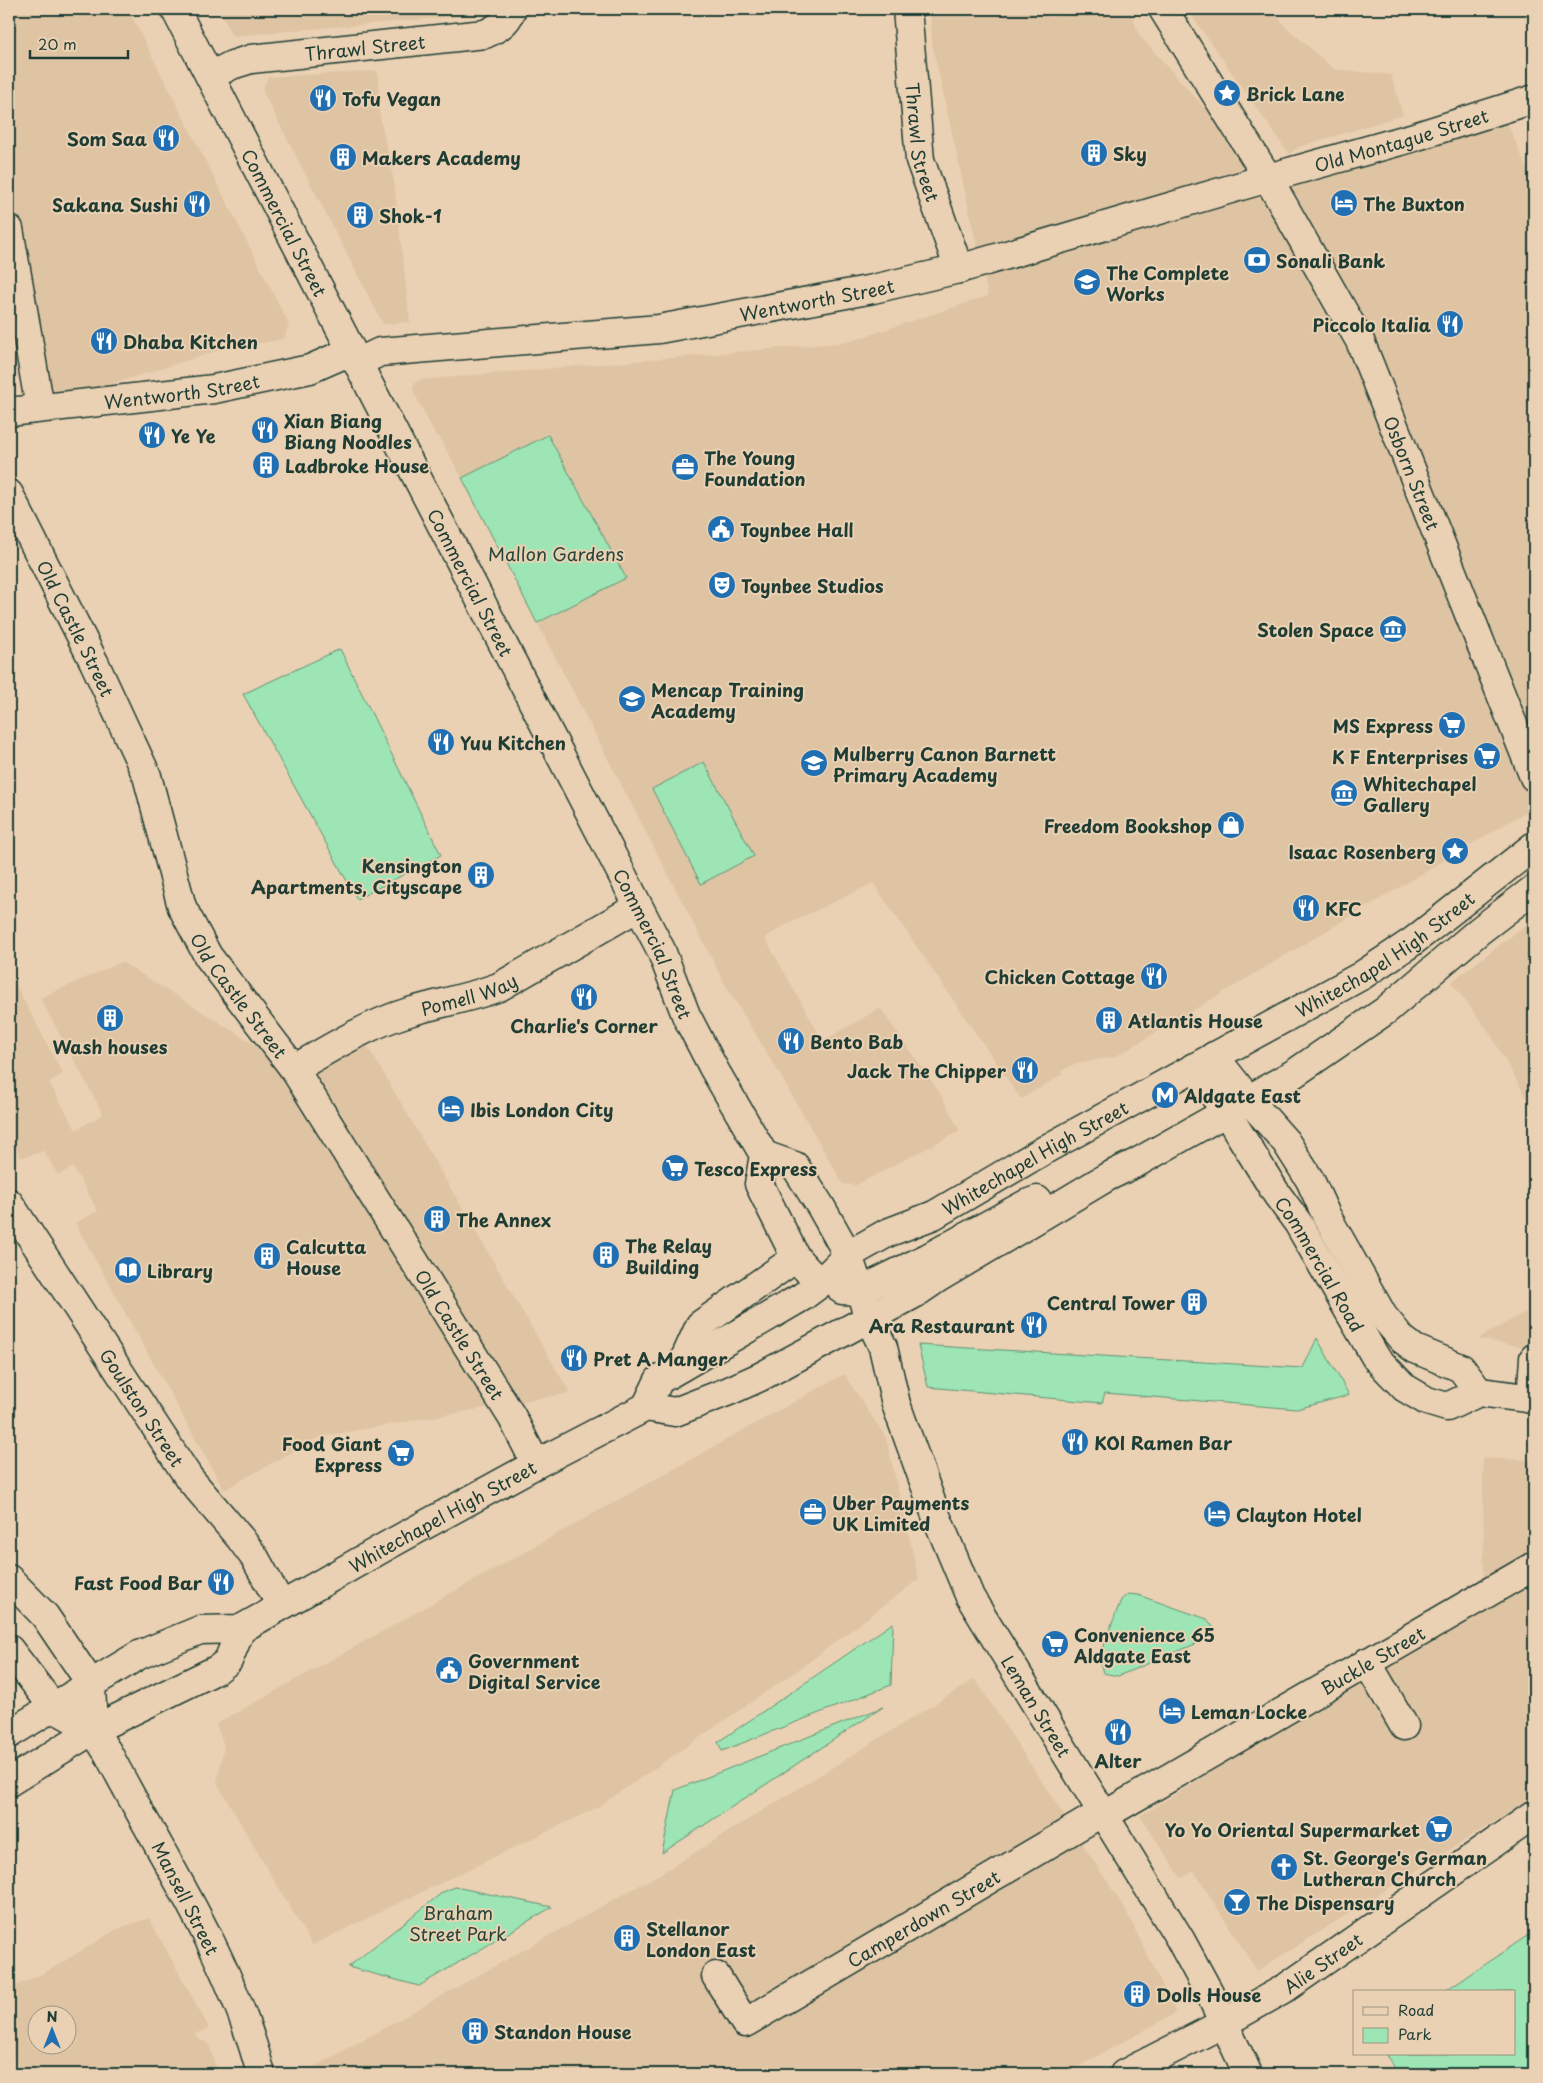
<svg xmlns="http://www.w3.org/2000/svg" width="1543" height="2083" viewBox="0 0 1543 2083" font-family="'Playpen Sans',sans-serif">
	<style>
		.built { fill: #dec4a3; fill-rule: evenodd }
		.green { fill: #9de5b4; stroke: #5e9174 }
		.lines { fill: none; stroke-linecap: round; stroke-linejoin: round }
		.street-casing { stroke: #1f3d34; stroke-width: 31 }
		.secondary-casing { stroke: #1f3d34; stroke-width: 31 }
		.primary-casing { stroke: #1f3d34; stroke-width: 31 }
		.highway-casing { stroke: #1f3d34; stroke-width: 31 }
		.street { stroke: #ebd1b3; stroke-width: 28 }
		.secondary { stroke: #ebd1b3; stroke-width: 28 }
		.primary { stroke: #ebd1b3; stroke-width: 28 }
		.highway { stroke: #ebd1b3; stroke-width: 28 }
		.labels { text-anchor: middle; dominant-baseline: central; stroke-width: 4; stroke-linejoin: round; paint-order: stroke }
		.street-label { font-size: 18px; fill: #1f3d34; stroke: #ebd1b3 }
		.poi-label { font-size: 18px; font-weight: bold; fill: #1f3d34; stroke: #ebd1b3; text-anchor: start }
		.park-label { font-size: 18px; fill: #25453a; stroke: #ebd1b3 }
	</style>
	<rect width="100%" height="100%" fill="#ebd1b3"/>
	<filter id="ink" filterUnits="userSpaceOnUse"><feTurbulence type="fractalNoise" baseFrequency=".02" numOctaves="2"/><feDisplacementMap in="SourceGraphic" scale="10" xChannelSelector="R" yChannelSelector="G"/><feConvolveMatrix kernelMatrix="1 2 1 2 8 2 1 2 1" color-interpolation-filters="sRGB"/></filter>
	<g filter="url(#ink)">
		<path class="built" d="M 9,9 L 128,9 L 289,324 L 284,339 L 223,349 L 58,401 L 44,381 L 9,202 Z
			M 219,9 L 480,9 L 474,15 L 232,36 Z
			M 930,9 L 1047,9 L 1050,17 L 1089,9 L 1130,9 L 1139,35 L 1268,178 L 1502,110 L 1534,185 L 1534,807 L 1115,1057 L 1076,1063 L 1062,1071 L 1063,1074 L 1021,1099 L 873,883 L 784,926 L 765,938 L 823,1041 L 880,1008 L 940,1093 L 960,1131 L 856,1185 L 843,1184 L 776,1068 L 726,986 L 462,478 L 438,435 L 436,436 L 414,393 L 413,387 L 416,382 L 420,380 L 848,342 L 988,296 L 932,43 Z
			M 1187,9 L 1274,9 L 1284,25 L 1334,69 L 1391,75 L 1403,115 L 1299,147 L 1289,154 Z
			M 378,71 L 379,112 L 394,182 L 410,322 L 383,324 L 262,90 L 268,77 Z
			M 1534,919 L 1534,1111 L 1489,1032 L 1451,982 Z
			M 122,962 L 294,1069 L 360,1033 L 570,1393 L 319,1437 L 224,1490 L 75,1223 L 98,1211 L 73,1167 L 58,1175 L 44,1151 L 21,1158 L 9,1135 L 9,980 L 12,978 L 63,1074 L 49,1082 L 76,1130 L 103,1114 L 40,998 Z
			M 1534,1307 L 1534,1349 L 1478,1339 Z
			M 844,1374 L 886,1438 L 919,1579 L 801,1668 L 598,1807 L 312,1945 L 217,1783 L 224,1746 L 216,1724 Z
			M 1483,1458 L 1534,1460 L 1534,1797 L 1257,1971 L 1194,1871 L 1181,1878 L 1140,1816 L 1484,1603 Z
			M 975,1679 L 1125,1909 L 1176,2013 L 1065,2074 L 315,2074 L 314,2067 L 665,1871 Z
			M 149,1918 L 209,2028 L 195,2034 L 199,2039 L 209,2044 L 218,2074 L 13,2074 L 19,2071 L 9,2048 L 9,1989 L 48,1971 L 117,1929 ZM 38,2016 L 68,2016 L 68,2046 L 38,2046 Z"/>
		<path class="green" d="M 548,435 L 626,578 L 537,623 L 462,478 Z
			M 340,649 L 441,855 L 357,899 L 243,694 Z
			M 704,762 L 754,856 L 701,884 L 652,789 Z
			M 1317,1338 L 1349,1395 L 1297,1409 L 1105,1393 L 1102,1403 L 928,1387 L 918,1345 L 1303,1368 Z
			M 1128,1594 L 1138,1595 L 1207,1619 L 1214,1628 L 1210,1638 L 1118,1676 L 1103,1673 L 1099,1657 L 1121,1600 Z
			M 893,1623 L 891,1685 L 722,1751 L 718,1742 Z
			M 883,1707 L 662,1853 L 675,1790 Z
			M 455,1887 L 552,1907 L 419,1986 L 348,1967 L 443,1892 Z
			M 1533,1932 L 1534,1936 L 1534,2074 L 1398,2074 L 1387,2054 L 1514,2054 L 1514,1992 L 1443,1992 Z"/>
		<g class="lines">
			<g class="street-casing">
				<g id="street">
					<path id="s1" d="M 907,9 L 920,160 L 959,269"/>
					<path id="s2" d="M 210,76 L 232,65 L 251,59 L 485,34 C 498,28 507,23 512,9"/>
					<path d="M 9,229 L 40,408"/>
					<path id="s3" d="M 357,363 L 380,352 L 659,329 L 873,289 L 959,269 L 1268,178 L 1411,138 L 1534,99"/>
					<path id="s4" d="M 9,412 L 214,389 L 310,369 L 351,351"/>
					<path id="s5" d="M 9,494 L 94,662 L 147,776 L 182,907 L 208,956 L 294,1069 L 512,1417 L 536,1464"/>
					<path id="s6" d="M 294,1069 C 330,1048 369,1024 409,1012 C 439,1003 469,998 499,987 L 638,907"/>
					<path id="s7" d="M 9,1203 L 189,1478 L 240,1538 L 255,1558 L 281,1605"/>
					<path d="M 1531,1399 L 1534,1358"/>
					<path d="M 1367,1662 L 1404,1726"/>
					<path id="s8" d="M 1105,1815 L 1534,1566"/>
					<path id="s9" d="M 716,1976 L 745,2023 L 1103,1812"/>
				</g>
			</g>
			<g class="secondary-casing">
				<g id="secondary">
					<path id="s10" d="M 1163,9 L 1268,178 L 1360,341 L 1534,777"/>
					<path d="M 9,1734 L 91,1684"/>
					<path d="M 9,1782 L 93,1730"/>
					<path id="s11" d="M 1124,2074 L 1224,2023 L 1284,1989 L 1534,1815"/>
				</g>
			</g>
			<g class="primary-casing">
				<path id="primary" d="M 9,1579 L 45,1616 L 91,1684
					M 9,1649 L 54,1708 L 93,1730 L 218,1669 L 228,1661 L 241,1629"/>
			</g>
			<g class="highway-casing">
				<g id="highway">
					<path id="s12" d="M 175,9 L 661,950 L 686,1015 L 714,1069 L 764,1155 L 759,1184 L 796,1258 L 809,1272 L 818,1285"/>
					<path d="M 1214,1056 L 1248,1099 L 1286,1142 L 1310,1180 L 1326,1215 L 1383,1316 L 1402,1339 L 1415,1349 L 1461,1368 L 1479,1392"/>
					<path id="s13" d="M 1194,1067 L 1226,1112 L 1276,1193 L 1298,1223 L 1376,1358 L 1405,1388 L 1427,1401 L 1447,1407 L 1479,1392 L 1534,1399"/>
					<path id="s14" d="M 764,1155 L 795,1166 L 821,1207 L 848,1255 L 869,1318 L 883,1347 L 896,1404 L 937,1518 L 970,1597 L 1180,1939 L 1212,1998 L 1248,2074"/>
					<path d="M 842,1290 L 860,1291 L 927,1258 L 1026,1204 L 1037,1200"/>
					<path d="M 681,1367 L 700,1325 L 796,1258"/>
					<path id="s15" d="M 646,1407 L 659,1380 L 802,1297 L 818,1285 L 848,1255 L 887,1233 L 934,1215 L 1048,1148 L 1361,976 L 1412,942 L 1534,846"/>
					<path id="s16" d="M 261,2074 C 232,1959 162,1858 108,1753 L 93,1730 L 91,1684 L 139,1655 L 200,1630 L 241,1629 L 390,1544 L 536,1464 L 646,1407 L 675,1412 L 729,1391 L 760,1377 L 916,1293 L 938,1278 L 1107,1177 L 1138,1162 L 1295,1073 L 1385,1011 L 1479,931 L 1534,889"/>
				</g>
			</g>
			<use href="#street" class="street"/>
			<use href="#secondary" class="secondary"/>
			<use href="#primary" class="primary"/>
			<use href="#highway" class="highway"/>
		</g>
	</g>
	<defs>
		<g id="sight-disc" transform="scale(1.4375)"><circle r="9.5" fill="#1f6fb2" stroke="#ebd1b3"/><path d="M0-6L1.8-2.2L6-1.7L2.9 1.2L3.7 5.4L0 3.3L-3.7 5.4L-2.9 1.2L-6-1.7L-1.8-2.2Z" fill="#fff"/></g>
		<g id="restaurant-disc" transform="scale(1.4375)"><circle r="9.5" fill="#1f6fb2" stroke="#ebd1b3"/><path d="M-5-6h1v4h1v-4h1v4h1v-4h1v5L-1.5 .5V6h-2V.5L-5-1ZM5-6V6H3V1.5H1.5Q1.5-4 5-6Z" fill="#fff"/></g>
		<g id="building-disc" transform="scale(1.4375)"><circle r="9.5" fill="#1f6fb2" stroke="#ebd1b3"/><path d="M-4-6H4V6H1V3H-1V6H-4ZM-2.5-4.3h1.7v1.8h-1.7ZM.8-4.3h1.7v1.8H.8ZM-2.5-1h1.7V.8h-1.7ZM.8-1h1.7V.8H.8Z" fill="#fff"/></g>
		<g id="hotel-disc" transform="scale(1.4375)"><circle r="9.5" fill="#1f6fb2" stroke="#ebd1b3"/><path d="M-6-4.5h1.5V1H6V5H4.5V3h-9V5H-6ZM-4 0a1.8 1.8 0 1 1 3.6 0ZM.5 0V-2.5h3Q6-2.5 6 0Z" fill="#fff"/></g>
		<g id="bank-disc" transform="scale(1.4375)"><circle r="9.5" fill="#1f6fb2" stroke="#ebd1b3"/><path d="M-6-4H6V4H-6ZM0-2.3a2.3 2.3 0 1 0 0 4.6a2.3 2.3 0 1 0 0-4.6Z" fill="#fff"/></g>
		<g id="school-disc" transform="scale(1.4375)"><circle r="9.5" fill="#1f6fb2" stroke="#ebd1b3"/><path d="M0-5L7-2L0 1L-7-2ZM-4 1L0 2.5L4 1V4Q0 6-4 4Z" fill="#fff"/></g>
		<g id="office-disc" transform="scale(1.4375)"><circle r="9.5" fill="#1f6fb2" stroke="#ebd1b3"/><path d="M-6-3h4V-5.5h4V-3h4V5H-6ZM-1-4.5V-3h2v-1.5ZM-6 0V1H6V0Z" fill="#fff"/></g>
		<g id="civic-disc" transform="scale(1.4375)"><circle r="9.5" fill="#1f6fb2" stroke="#ebd1b3"/><path d="M-.6-6.5H3V-4.5H.6V-3L4-1V1h2V6H-6V1h2V-1L-.6-3ZM-1.2 2.5V6h2.4V2.5Z" fill="#fff"/></g>
		<g id="theatre-disc" transform="scale(1.4375)"><circle r="9.5" fill="#1f6fb2" stroke="#ebd1b3"/><path d="M-5-5.5Q0-4 5-5.5V0Q5 5 0 6Q-5 5-5 0ZM-3.3-2.5H-1v1.5H-3.3ZM1-2.5H3.3v1.5H1ZM-2.8 1Q0 5.5 2.8 1Z" fill="#fff"/></g>
		<g id="museum-disc" transform="scale(1.4375)"><circle r="9.5" fill="#1f6fb2" stroke="#ebd1b3"/><path d="M0-6L6-3V-2H-6V-3ZM-5-1h2V3h-2ZM-1-1h2V3h-2ZM3-1h2V3H3ZM-6 4H6V6H-6Z" fill="#fff"/></g>
		<g id="supermarket-disc" transform="scale(1.4375)"><circle r="9.5" fill="#1f6fb2" stroke="#ebd1b3"/><path d="M-6-5.5h2.5l.6 2H6L4.5 2H-2.5L-4.4-4H-6ZM-1.5 3.2a1.3 1.3 0 1 0 .1 0ZM3 3.2a1.3 1.3 0 1 0 .1 0Z" fill="#fff"/></g>
		<g id="shop-disc" transform="scale(1.4375)"><circle r="9.5" fill="#1f6fb2" stroke="#ebd1b3"/><path d="M-5-2.5h2.3a2.7 3.5 0 0 1 5.4 0H5L5.5 6h-11ZM-1.5-2.5h3a1.5 2.3 0 0 0-3 0Z" fill="#fff"/></g>
		<g id="metro-disc" transform="scale(1.4375)"><circle r="9.5" fill="#1f6fb2" stroke="#ebd1b3"/><path d="M-5.5 5V-5H-3L0 0L3-5H5.5V5H3V-.5L0 4L-3-.5V5Z" fill="#fff"/></g>
		<g id="library-disc" transform="scale(1.4375)"><circle r="9.5" fill="#1f6fb2" stroke="#ebd1b3"/><path d="M-6-4Q-3-5.5-.7-3.5V5Q-3 3-6 4ZM6-4Q3-5.5 .7-3.5V5Q3 3 6 4Z" fill="#fff"/></g>
		<g id="church-disc" transform="scale(1.4375)"><circle r="9.5" fill="#1f6fb2" stroke="#ebd1b3"/><path d="M-1.2-6h2.4v3.5h3.3v2.4h-3.3V6h-2.4V-.1h-3.3v-2.4h3.3Z" fill="#fff"/></g>
		<g id="bar-disc" transform="scale(1.4375)"><circle r="9.5" fill="#1f6fb2" stroke="#ebd1b3"/><path d="M-6-5H6L.8 .8V4.5H3.5V6h-7V4.5H-.8V.8Z" fill="#fff"/></g>
	</defs>
	<g fill-rule="evenodd">
		<use href="#sight-disc" x="1227" y="93"/>
		<use href="#restaurant-disc" x="323" y="98"/>
		<use href="#restaurant-disc" x="166" y="138"/>
		<use href="#building-disc" x="1094" y="153"/>
		<use href="#building-disc" x="343" y="157"/>
		<use href="#hotel-disc" x="1344" y="203"/>
		<use href="#restaurant-disc" x="197" y="204"/>
		<use href="#building-disc" x="360" y="215"/>
		<use href="#bank-disc" x="1257" y="260"/>
		<use href="#school-disc" x="1087" y="282"/>
		<use href="#restaurant-disc" x="1450" y="324"/>
		<use href="#restaurant-disc" x="104" y="341"/>
		<use href="#restaurant-disc" x="265" y="430"/>
		<use href="#restaurant-disc" x="152" y="435"/>
		<use href="#building-disc" x="266" y="465"/>
		<use href="#office-disc" x="685" y="467"/>
		<use href="#civic-disc" x="721" y="529"/>
		<use href="#theatre-disc" x="722" y="585"/>
		<use href="#museum-disc" x="1393" y="629"/>
		<use href="#school-disc" x="632" y="699"/>
		<use href="#supermarket-disc" x="1452" y="725"/>
		<use href="#restaurant-disc" x="441" y="742"/>
		<use href="#supermarket-disc" x="1487" y="756"/>
		<use href="#school-disc" x="814" y="763"/>
		<use href="#museum-disc" x="1344" y="793"/>
		<use href="#shop-disc" x="1231" y="825"/>
		<use href="#sight-disc" x="1455" y="851"/>
		<use href="#building-disc" x="481" y="875"/>
		<use href="#restaurant-disc" x="1306" y="908"/>
		<use href="#restaurant-disc" x="1154" y="976"/>
		<use href="#restaurant-disc" x="584" y="997"/>
		<use href="#building-disc" x="110" y="1018"/>
		<use href="#building-disc" x="1109" y="1020"/>
		<use href="#restaurant-disc" x="791" y="1041"/>
		<use href="#restaurant-disc" x="1025" y="1070"/>
		<use href="#metro-disc" x="1165" y="1095"/>
		<use href="#hotel-disc" x="451" y="1109"/>
		<use href="#supermarket-disc" x="675" y="1168"/>
		<use href="#building-disc" x="437" y="1219"/>
		<use href="#building-disc" x="606" y="1255"/>
		<use href="#building-disc" x="267" y="1256"/>
		<use href="#library-disc" x="128" y="1270"/>
		<use href="#building-disc" x="1194" y="1302"/>
		<use href="#restaurant-disc" x="1034" y="1325"/>
		<use href="#restaurant-disc" x="574" y="1358"/>
		<use href="#restaurant-disc" x="1075" y="1442"/>
		<use href="#supermarket-disc" x="401" y="1453"/>
		<use href="#office-disc" x="813" y="1512"/>
		<use href="#hotel-disc" x="1217" y="1514"/>
		<use href="#restaurant-disc" x="221" y="1582"/>
		<use href="#supermarket-disc" x="1055" y="1644"/>
		<use href="#civic-disc" x="449" y="1670"/>
		<use href="#hotel-disc" x="1172" y="1711"/>
		<use href="#restaurant-disc" x="1118" y="1732"/>
		<use href="#supermarket-disc" x="1439" y="1829"/>
		<use href="#church-disc" x="1284" y="1867"/>
		<use href="#bar-disc" x="1237" y="1902"/>
		<use href="#building-disc" x="627" y="1938"/>
		<use href="#building-disc" x="1137" y="1994"/>
		<use href="#building-disc" x="475" y="2031"/>
	</g>
	<g class="labels">
		<g class="street-label">
			<text stroke="none"><textPath href="#s2" startOffset="159">Thrawl Street</textPath></text>
			<text stroke="none"><textPath href="#s3" startOffset="1072">Old Montague Street</textPath></text>
			<text stroke="none"><textPath href="#s1" startOffset="134">Thrawl Street</textPath></text>
			<text stroke="none"><textPath href="#s12" startOffset="240">Commercial Street</textPath></text>
			<text stroke="none"><textPath href="#s3" startOffset="466">Wentworth Street</textPath></text>
			<text stroke="none"><textPath href="#s4" startOffset="174">Wentworth Street</textPath></text>
			<text stroke="none"><textPath href="#s10" startOffset="528">Osborn Street</textPath></text>
			<text stroke="none"><textPath href="#s12" startOffset="645">Commercial Street</textPath></text>
			<text stroke="none"><textPath href="#s5" startOffset="150">Old Castle Street</textPath></text>
			<text stroke="none"><textPath href="#s12" startOffset="1050">Commercial Street</textPath></text>
			<text stroke="none"><textPath href="#s15" startOffset="874">Whitechapel High Street</textPath></text>
			<text stroke="none"><textPath href="#s6" startOffset="191">Pomell Way</textPath></text>
			<text stroke="none"><textPath href="#s5" startOffset="555">Old Castle Street</textPath></text>
			<text stroke="none"><textPath href="#s15" startOffset="469">Whitechapel High Street</textPath></text>
			<text stroke="none"><textPath href="#s13" startOffset="234">Commercial Road</textPath></text>
			<text stroke="none"><textPath href="#s5" startOffset="960">Old Castle Street</textPath></text>
			<text stroke="none"><textPath href="#s7" startOffset="244">Goulston Street</textPath></text>
			<text stroke="none"><textPath href="#s16" startOffset="824">Whitechapel High Street</textPath></text>
			<text stroke="none"><textPath href="#s8" startOffset="309">Buckle Street</textPath></text>
			<text stroke="none"><textPath href="#s14" startOffset="628">Leman Street</textPath></text>
			<text transform="translate(186 1898) rotate(63)">Mansell Street</text>
			<text stroke="none"><textPath href="#s9" startOffset="262">Camperdown Street</textPath></text>
			<text stroke="none"><textPath href="#s11" startOffset="228">Alie Street</textPath></text>
		</g>
		<g class="poi-label">
			<text x="1246" y="93">Brick Lane</text>
			<text x="342" y="98">Tofu Vegan</text>
			<text x="147" y="138" text-anchor="end">Som Saa</text>
			<text x="1113" y="153">Sky</text>
			<text x="362" y="157">Makers Academy</text>
			<text x="1363" y="203">The Buxton</text>
			<text x="178" y="204" text-anchor="end">Sakana Sushi</text>
			<text x="379" y="215">Shok-1</text>
			<text x="1276" y="260">Sonali Bank</text>
			<text x="1106" y="272">The Complete<tspan x="1106" dy="21">Works</tspan></text>
			<text x="1431" y="324" text-anchor="end">Piccolo Italia</text>
			<text x="123" y="341">Dhaba Kitchen</text>
			<text x="284" y="420">Xian Biang<tspan x="284" dy="21">Biang Noodles</tspan></text>
			<text x="171" y="435">Ye Ye</text>
			<text x="704" y="457">The Young<tspan x="704" dy="21">Foundation</tspan></text>
			<text x="285" y="465">Ladbroke House</text>
			<text x="740" y="529">Toynbee Hall</text>
			<text x="741" y="585">Toynbee Studios</text>
			<text x="1374" y="629" text-anchor="end">Stolen Space</text>
			<text x="651" y="689">Mencap Training<tspan x="651" dy="21">Academy</tspan></text>
			<text x="1433" y="725" text-anchor="end">MS Express</text>
			<text x="460" y="742">Yuu Kitchen</text>
			<text x="833" y="753">Mulberry Canon Barnett<tspan x="833" dy="21">Primary Academy</tspan></text>
			<text x="1468" y="756" text-anchor="end">K F Enterprises</text>
			<text x="1363" y="783">Whitechapel<tspan x="1363" dy="21">Gallery</tspan></text>
			<text x="1212" y="825" text-anchor="end">Freedom Bookshop</text>
			<text x="1436" y="851" text-anchor="end">Isaac Rosenberg</text>
			<text x="462" y="865" text-anchor="end">Kensington<tspan x="462" dy="21">Apartments, Cityscape</tspan></text>
			<text x="1325" y="908">KFC</text>
			<text x="1135" y="976" text-anchor="end">Chicken Cottage</text>
			<text x="1128" y="1020">Atlantis House</text>
			<text x="584" y="1025" text-anchor="middle">Charlie's Corner</text>
			<text x="810" y="1041">Bento Bab</text>
			<text x="110" y="1046" text-anchor="middle">Wash houses</text>
			<text x="1006" y="1070" text-anchor="end">Jack The Chipper</text>
			<text x="1184" y="1095">Aldgate East</text>
			<text x="470" y="1109">Ibis London City</text>
			<text x="694" y="1168">Tesco Express</text>
			<text x="456" y="1219">The Annex</text>
			<text x="625" y="1245">The Relay<tspan x="625" dy="21">Building</tspan></text>
			<text x="286" y="1246">Calcutta<tspan x="286" dy="21">House</tspan></text>
			<text x="147" y="1270">Library</text>
			<text x="1175" y="1302" text-anchor="end">Central Tower</text>
			<text x="1015" y="1325" text-anchor="end">Ara Restaurant</text>
			<text x="593" y="1358">Pret A Manger</text>
			<text x="1094" y="1442">KOI Ramen Bar</text>
			<text x="382" y="1443" text-anchor="end">Food Giant<tspan x="382" dy="21">Express</tspan></text>
			<text x="832" y="1502">Uber Payments<tspan x="832" dy="21">UK Limited</tspan></text>
			<text x="1236" y="1514">Clayton Hotel</text>
			<text x="202" y="1582" text-anchor="end">Fast Food Bar</text>
			<text x="1074" y="1634">Convenience 65<tspan x="1074" dy="21">Aldgate East</tspan></text>
			<text x="468" y="1660">Government<tspan x="468" dy="21">Digital Service</tspan></text>
			<text x="1191" y="1711">Leman Locke</text>
			<text x="1118" y="1760" text-anchor="middle">Alter</text>
			<text x="1420" y="1829" text-anchor="end">Yo Yo Oriental Supermarket</text>
			<text x="1303" y="1857">St. George's German<tspan x="1303" dy="21">Lutheran Church</tspan></text>
			<text x="1256" y="1902">The Dispensary</text>
			<text x="646" y="1928">Stellanor<tspan x="646" dy="21">London East</tspan></text>
			<text x="1156" y="1994">Dolls House</text>
			<text x="494" y="2031">Standon House</text>
		</g>
		<g class="park-label">
			<text x="556" y="553">Mallon Gardens</text>
			<text x="458" y="1912">Braham<tspan x="458" dy="21">Street Park</tspan></text>
		</g>
	</g>
	<rect width="1543" height="2083" fill="none" stroke="#ebd1b3" stroke-width="30"/>
	<rect x="15" y="15" width="1513" height="2053" fill="none" stroke="#1f3d34" stroke-width="2" filter="url(#ink)"/>
	<rect x="1353" y="1990" width="162" height="65" fill="#ebd1b3" stroke="#999680"/>
	<rect x="1363" y="2007" width="25" height="8" fill="#ebd1b3" stroke="#999680"/>
	<text x="1398" y="2016" font-size="15" fill="#1f3d34">Road</text>
	<rect x="1363" y="2028" width="25" height="15" fill="#9de5b4" stroke="#999680"/>
	<text x="1398" y="2040" font-size="15" fill="#1f3d34">Park</text>
	<g transform="translate(52 2030)"><circle r="24" fill="#ebd1b3" stroke="#999680"/>
	<path d="M0-4L9 19L0 12L-9 19Z" fill="#1f6fb2"/>
	<text y="-8" font-size="14" font-weight="bold" text-anchor="middle" fill="#1f3d34">N</text>
	</g>
	<path d="M30 50v8h98v-8" fill="none" stroke="#1f3d34" stroke-width="2.5"/>
	<text x="38" y="50" font-size="15" fill="#1f3d34" stroke="#ebd1b3" stroke-width="4" paint-order="stroke">20 m</text>
</svg>
